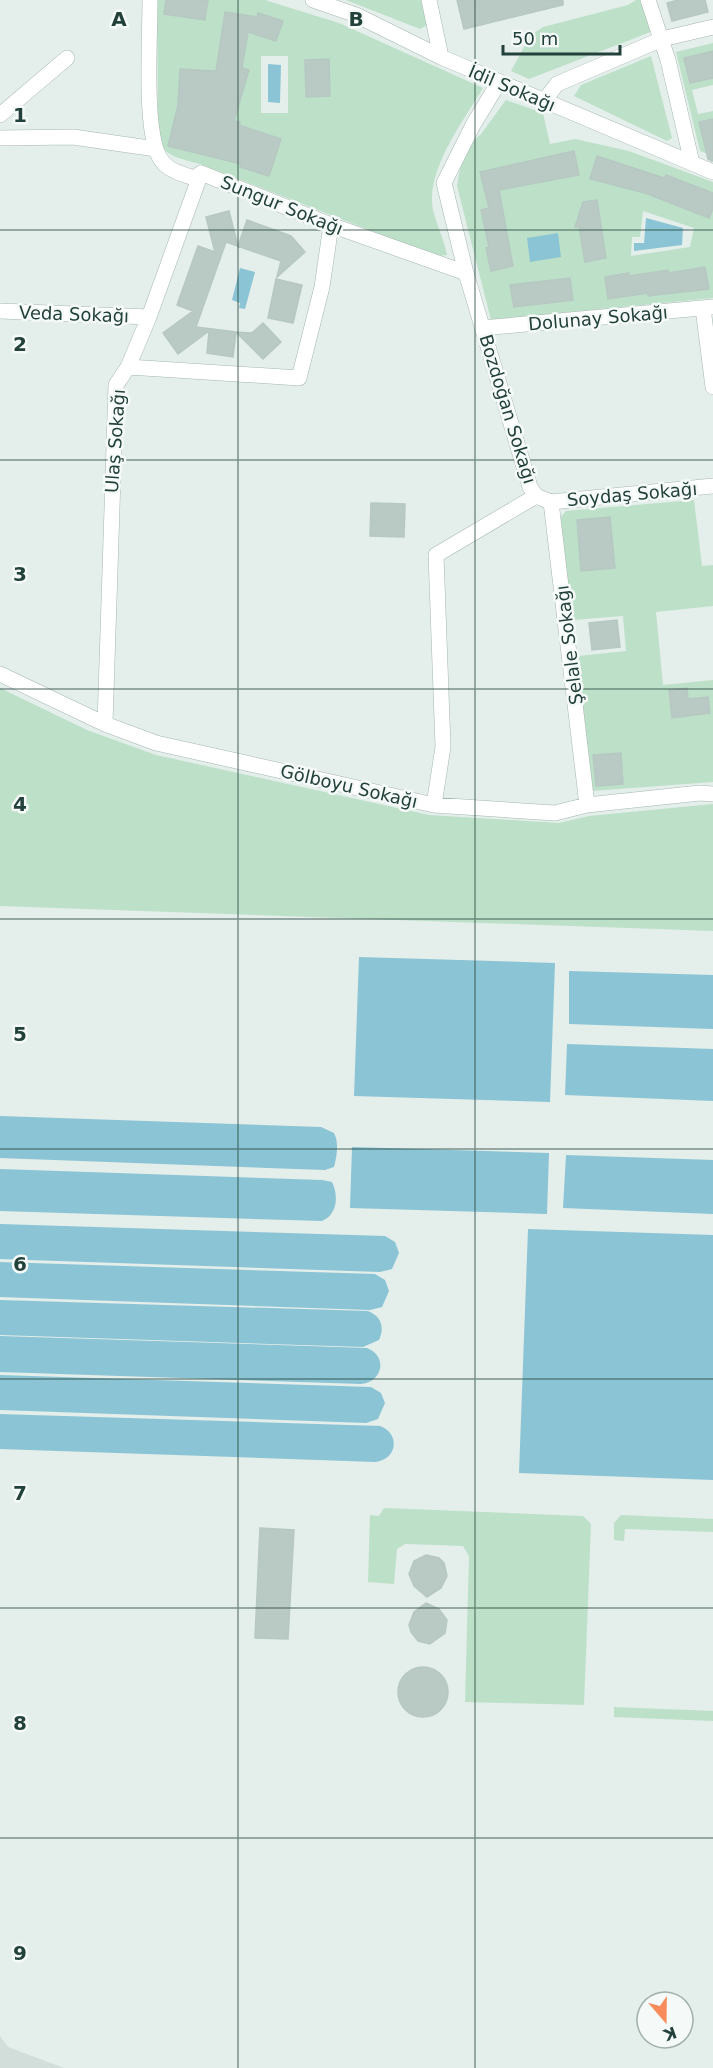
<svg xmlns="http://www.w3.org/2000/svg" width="713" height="2068" viewBox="0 0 713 2068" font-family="'DejaVu Sans',sans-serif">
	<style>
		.built { fill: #d2deda }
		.green { fill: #bde0c9; fill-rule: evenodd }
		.water { fill: #8bc4d5 }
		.building { fill: #b9c9c4; stroke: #b6c8c2; stroke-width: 1.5 }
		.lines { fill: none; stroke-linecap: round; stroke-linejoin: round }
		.minor-casing { stroke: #a6b7b2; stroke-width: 16 }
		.minor { stroke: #fff; stroke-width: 15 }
		.grid { fill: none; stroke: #23413b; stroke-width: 1.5; stroke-opacity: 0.55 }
		.labels { text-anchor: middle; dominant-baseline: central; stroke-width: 5; stroke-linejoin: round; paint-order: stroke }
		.street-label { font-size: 18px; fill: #23413b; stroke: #f5faf8 }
		.grid-label { font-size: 20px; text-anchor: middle; font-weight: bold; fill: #23413b; stroke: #f5faf8; stroke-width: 5; stroke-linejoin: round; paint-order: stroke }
	</style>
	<rect width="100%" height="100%" fill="#e4eeea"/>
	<path class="built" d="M 0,2036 L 8,2047 L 64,2068 L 0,2068 Z"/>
	<path class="green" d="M 157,0 L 265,0 L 339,23 L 483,88 C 464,120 425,171 433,210 C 437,226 444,239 447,255 L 436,256 L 200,164 C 182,159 163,157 158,138 ZM 261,56 L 288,56 L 288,113 L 261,113 Z
		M 346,0 L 422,0 L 427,25 L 420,29 Z
		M 636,0 L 642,0 L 653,31 L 529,79 L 511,71 L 530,36 L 543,27 L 628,5 Z
		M 713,43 L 713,85 L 692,90 L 698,114 L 713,111 L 713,156 L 700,151 L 676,52 Z
		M 651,56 L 672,138 L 667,141 L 574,96 L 581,85 Z
		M 506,100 L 543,113 L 550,144 L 575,139 L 629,151 L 713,182 L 713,298 L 491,320 L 457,186 L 463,151 L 481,134 ZM 643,211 L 694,228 L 690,247 L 631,256 L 632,237 L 640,237 Z
		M 694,500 L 702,566 L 713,565 L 713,606 L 656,612 L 663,685 L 713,680 L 713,782 L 591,791 L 578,656 L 626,651 L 623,616 L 573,620 L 569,608 L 558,520 L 566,511 Z
		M 0,688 L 87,730 L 156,755 L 429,815 L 559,823 L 589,816 L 713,804 L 713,931 L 0,906 Z
		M 384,1508 L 583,1516 L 591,1524 L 584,1705 L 465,1702 L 469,1556 L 463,1546 L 405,1544 L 397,1549 L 394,1584 L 368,1582 L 370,1515 L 379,1516 Z
		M 621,1515 L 713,1519 L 713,1532 L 625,1529 L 624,1541 L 614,1540 L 614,1523 Z
		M 614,1707 L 713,1711 L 713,1721 L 614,1717 Z"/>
	<path class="water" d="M 268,64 L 281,65 L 280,103 L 268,102 Z
		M 646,218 L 683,228 L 682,245 L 634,251 L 634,243 L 644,243 Z
		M 558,233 L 561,257 L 530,262 L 527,238 Z
		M 240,268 L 255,272 L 245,309 L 239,308 L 240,303 L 232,300 Z
		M 359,957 L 555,963 L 550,1102 L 354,1096 Z
		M 569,971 L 713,975 L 713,1029 L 569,1024 Z
		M 567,1044 L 713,1049 L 713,1101 L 565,1095 Z
		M 0,1116 L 321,1127 L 334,1133 C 339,1142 337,1156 334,1167 L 325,1170 L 0,1158 Z
		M 352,1147 L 549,1153 L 547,1214 L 350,1208 Z
		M 566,1155 L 713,1160 L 713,1214 L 563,1208 Z
		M 0,1169 L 322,1180 L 332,1182 C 339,1196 337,1215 322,1221 L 0,1211 Z
		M 0,1224 L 385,1236 L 395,1242 L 399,1253 L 392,1269 L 380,1272 L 0,1259 Z
		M 528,1229 L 713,1235 L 713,1480 L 519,1473 Z
		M 0,1262 L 375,1274 L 385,1280 L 389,1291 L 382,1307 L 370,1310 L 0,1297 Z
		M 0,1300 L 368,1311 C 381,1316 385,1327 379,1340 L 363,1347 L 0,1335 Z
		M 0,1336 L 367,1348 C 388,1356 383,1382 361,1384 L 0,1372 Z
		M 0,1375 L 371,1387 L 381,1393 L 385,1403 L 378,1419 L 366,1423 L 0,1410 Z
		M 0,1414 L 380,1426 C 401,1434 397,1460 375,1462 L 0,1449 Z"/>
	<path class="building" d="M 166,0 L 208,0 L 205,20 L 164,14 Z
		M 457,0 L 563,0 L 563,5 L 464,29 Z
		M 678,0 L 705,0 L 708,12 L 672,21 L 667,3 Z
		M 225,12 L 257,17 L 258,13 L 283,21 L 276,41 L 248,32 L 242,68 L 249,70 L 234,121 L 240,122 L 239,125 L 281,139 L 269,176 L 240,167 L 241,164 L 168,146 L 178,105 L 180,69 L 216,71 Z
		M 713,51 L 713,78 L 690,83 L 684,58 Z
		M 329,59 L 330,96 L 306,97 L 305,60 Z
		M 713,119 L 713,161 L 712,161 L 708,159 L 699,122 Z
		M 574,151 L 579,175 L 499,190 L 513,266 L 491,271 L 486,248 L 489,247 L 481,210 L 489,208 L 480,172 Z
		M 597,156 L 664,178 L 666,175 L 713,193 L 713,209 L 709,218 L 645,193 L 590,179 Z
		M 597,200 L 606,258 L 585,262 L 579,227 L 575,227 L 583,202 Z
		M 229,211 L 238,246 L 247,220 L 291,236 L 305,252 L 277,277 L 281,261 L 226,242 L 196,327 L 236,332 L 233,357 L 207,353 L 209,331 L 178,354 L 163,333 L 193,311 L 177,305 L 198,246 L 215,252 L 206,217 Z
		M 705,267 L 709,289 L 648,296 L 648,293 L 608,299 L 605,277 L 629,273 L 629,276 L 668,270 L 669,273 Z
		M 570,278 L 573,300 L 514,307 L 510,285 Z
		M 276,279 L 302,285 L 293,323 L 268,318 Z
		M 263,323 L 281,342 L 263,359 L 236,332 L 252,333 Z
		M 371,503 L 405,504 L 404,537 L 370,536 Z
		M 610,517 L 615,568 L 581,571 L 577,520 Z
		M 617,620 L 620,647 L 592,650 L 589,623 Z
		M 687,688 L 688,699 L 708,697 L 710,713 L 672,718 L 669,690 Z
		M 621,753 L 623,784 L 596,786 L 593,755 Z
		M 260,1528 L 294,1530 L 288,1639 L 255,1638 Z
		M 426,1555 L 439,1558 L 444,1563 L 447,1576 L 441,1588 L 427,1597 L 414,1586 L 409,1574 L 414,1561 Z
		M 426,1603 L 439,1609 L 447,1620 L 445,1633 L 430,1644 L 418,1641 L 411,1632 L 409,1625 L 414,1612 Z
		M398 1692a25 25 0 1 1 50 0a25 25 0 1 1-50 0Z"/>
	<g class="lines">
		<g class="minor-casing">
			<path id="minor" d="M 150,0 C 150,38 145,115 156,149
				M 313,0 L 356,15 L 441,57 L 713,172
				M 429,0 L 441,57
				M 648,0 L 668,60 L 692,163
				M 499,82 L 473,125 L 444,183 L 466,273 L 530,487 L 536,496
				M 544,101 L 557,84 L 662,39 L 713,27
				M 0,115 L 67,58
				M 0,138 L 73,137 L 156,149 C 162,169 176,172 194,178 L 201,173 L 331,225 L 466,273
				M 703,308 L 713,387
				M 0,311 L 149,317
				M 482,328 L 713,307
				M 128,367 L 299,378 L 322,287 L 331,225
				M 536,496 L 551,502 L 587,805
				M 551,502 L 713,486
				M 0,674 L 105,724 L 156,743 L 434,805 L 555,813 L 587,805 L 700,793 L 713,794
				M 105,724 L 116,385 L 128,367 L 149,317 L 201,173
				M 434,805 L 443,747 L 436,555 L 536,496"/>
		</g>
		<use href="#minor" class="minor"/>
	</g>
	<path class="grid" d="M 238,0 L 238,2068M 475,0 L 475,2068M 0,230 L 713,230M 0,460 L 713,460M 0,689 L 713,689M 0,919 L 713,919M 0,1149 L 713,1149M 0,1379 L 713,1379M 0,1608 L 713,1608M 0,1838 L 713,1838"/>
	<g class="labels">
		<g class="street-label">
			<text transform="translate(512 88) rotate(23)">İdil Sokağı</text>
			<text transform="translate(282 205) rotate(22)">Sungur Sokağı</text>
			<text transform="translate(74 314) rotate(2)">Veda Sokağı</text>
			<text transform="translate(598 318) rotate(-5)">Dolunay Sokağı</text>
			<text transform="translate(508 409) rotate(73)">Bozdoğan Sokağı</text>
			<text transform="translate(115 441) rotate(-86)">Ulaş Sokağı</text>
			<text transform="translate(632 494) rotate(-5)">Soydaş Sokağı</text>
			<text transform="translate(569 645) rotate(-97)">Şelale Sokağı</text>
			<text transform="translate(349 786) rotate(13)">Gölboyu Sokağı</text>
		</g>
	</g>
	<g class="grid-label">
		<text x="119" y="26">A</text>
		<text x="356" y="26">B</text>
		<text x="20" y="122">1</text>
		<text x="20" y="351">2</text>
		<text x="20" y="581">3</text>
		<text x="20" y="811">4</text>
		<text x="20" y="1041">5</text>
		<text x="20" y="1271">6</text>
		<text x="20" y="1500">7</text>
		<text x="20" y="1730">8</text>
		<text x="20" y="1960">9</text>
	</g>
	<g transform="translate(665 2020) rotate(160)"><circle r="28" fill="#f5faf8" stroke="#a1b0ac" stroke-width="1.5"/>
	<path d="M0-4.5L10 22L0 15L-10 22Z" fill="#f78b5a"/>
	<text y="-9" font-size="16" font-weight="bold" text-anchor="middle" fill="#23413b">K</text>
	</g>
	<path d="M503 45v9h117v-9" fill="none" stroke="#23413b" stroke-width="3"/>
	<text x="512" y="45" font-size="18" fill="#23413b" stroke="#f5faf8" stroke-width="4.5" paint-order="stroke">50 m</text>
</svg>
